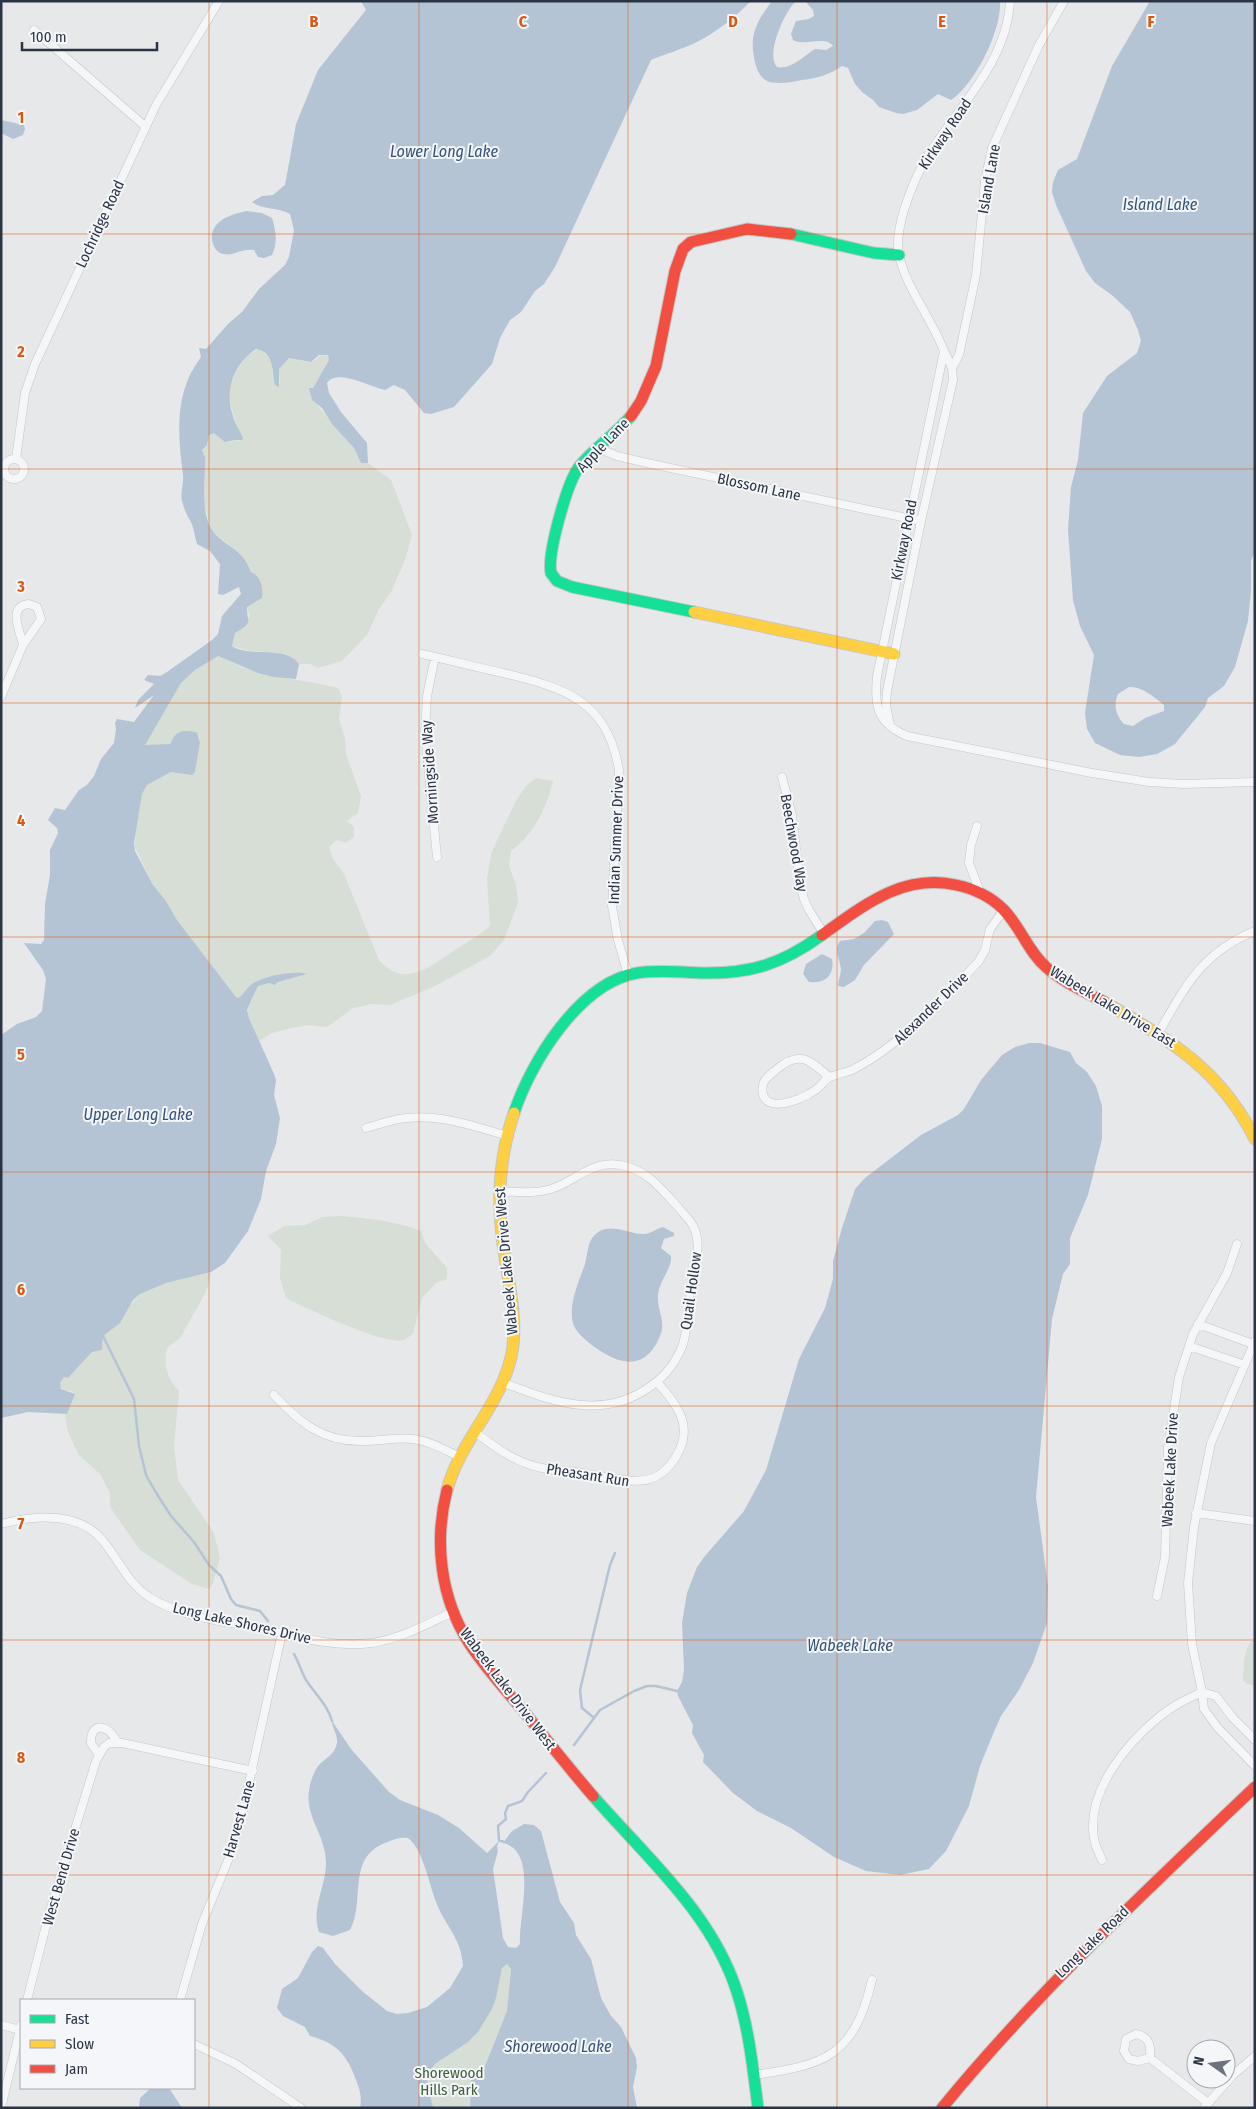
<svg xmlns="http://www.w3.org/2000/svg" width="1256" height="2109" viewBox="0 0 1256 2109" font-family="'Fira Sans Condensed',sans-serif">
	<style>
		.green { fill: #d6ded6 }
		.water { fill: #b4c4d5; fill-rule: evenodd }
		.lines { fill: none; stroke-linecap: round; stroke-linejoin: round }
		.stream { stroke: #b4c4d5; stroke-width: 2.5 }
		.street-casing { stroke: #c4c6c8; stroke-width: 9 }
		.fast-casing { stroke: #c4c6c8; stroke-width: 13 }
		.slow-casing { stroke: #c4c6c8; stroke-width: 13 }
		.jam-casing { stroke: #c4c6c8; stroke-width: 13 }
		.street { stroke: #f5f6f7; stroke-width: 8 }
		.fast { stroke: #16e098; stroke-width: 11 }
		.slow { stroke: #ffcf43; stroke-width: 11 }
		.jam { stroke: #f24e42; stroke-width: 11 }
		.grid { fill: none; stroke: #df570f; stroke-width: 1; stroke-opacity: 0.55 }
		.labels { text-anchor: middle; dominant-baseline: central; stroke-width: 4; stroke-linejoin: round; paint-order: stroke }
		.street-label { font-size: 15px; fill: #2b3445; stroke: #f4f6f9 }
		.park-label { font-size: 15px; fill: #3f6138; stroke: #f4f6f9 }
		.water-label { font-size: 16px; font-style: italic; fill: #34527a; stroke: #f4f6f9 }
		.grid-label { font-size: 16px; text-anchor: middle; font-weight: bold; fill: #df570f; stroke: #f4f6f9; stroke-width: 4; stroke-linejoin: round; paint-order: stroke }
	</style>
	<rect width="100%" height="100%" fill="#e6e8ea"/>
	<path class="green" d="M 259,349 L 271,359 L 273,375 L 280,385 L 279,369 L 289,358 C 297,357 307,365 314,361 C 317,359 319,356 321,355 L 330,356 L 329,360 L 313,388 L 318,406 L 354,448 L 361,463 L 368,463 L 391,480 L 412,535 L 405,560 L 391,592 L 379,609 L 367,635 L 342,661 L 318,668 L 310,664 L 299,664 L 273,653 L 250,651 L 232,646 L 234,635 L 250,616 L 247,607 L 262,598 L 263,591 L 240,553 L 217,536 L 211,529 L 204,502 L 205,457 L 202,450 L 207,445 L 209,435 L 212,432 L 228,442 L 234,440 L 240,441 C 235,407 219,397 241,364 C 246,357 252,351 259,349 Z
		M 218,656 C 229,660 239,667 250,670 C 279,679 309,680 338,688 L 342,696 L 339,719 L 345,738 L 346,754 L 361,796 L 358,813 L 347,821 L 354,827 L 354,837 L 346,843 L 337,840 L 329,847 L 333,859 L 344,874 L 379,960 C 405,991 433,964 458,948 C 469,941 480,935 490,926 L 487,878 L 492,851 L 516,801 L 526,786 L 536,778 L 553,781 C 546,809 534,834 511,851 L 509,866 L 516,885 L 518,903 L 504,940 L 490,956 L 433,987 L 390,1005 L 372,1004 L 353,1008 L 327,1027 L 308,1025 L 291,1028 L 272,1033 L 259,1041 L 247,1012 L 258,986 L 269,983 L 275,985 L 281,981 L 307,974 C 291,973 267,974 252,984 C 246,988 245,995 238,998 L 236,997 L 177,920 L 166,901 L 153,885 L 135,847 L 136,825 L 142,794 L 147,785 L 171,772 L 195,762 L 200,739 L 199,736 L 176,735 L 170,744 L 146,746 L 145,743 L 181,683 L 195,670 Z
		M 341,1216 C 370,1219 393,1220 421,1231 L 425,1243 L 447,1268 L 447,1279 L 437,1282 L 422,1298 L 413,1333 C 411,1335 407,1339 404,1340 C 385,1346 306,1308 286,1298 L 280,1278 L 281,1250 L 268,1236 L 284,1226 L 305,1225 L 322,1217 Z
		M 211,1272 L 209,1284 L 202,1299 L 180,1338 L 167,1348 C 163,1366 167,1378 179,1391 L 174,1446 L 178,1480 L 214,1533 L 220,1558 L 213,1583 L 209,1589 L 192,1584 L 140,1550 L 110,1507 L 110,1493 L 100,1474 L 79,1455 L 68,1432 L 65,1415 L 68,1412 L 74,1392 L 64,1390 L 59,1385 L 64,1377 L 68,1378 L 92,1352 L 102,1350 L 103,1336 L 140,1294 L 166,1283 Z
		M 1253,1640 L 1255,1640 L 1255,1686 L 1247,1684 L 1243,1680 C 1244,1667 1243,1648 1253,1640 Z
		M 505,1964 L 508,1964 L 511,1969 L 507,2011 L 483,2071 L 477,2078 L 471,2079 L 470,2108 L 433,2108 L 426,2075 L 435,2064 L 473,2038 C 490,2017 497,1995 502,1968 Z"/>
	<path class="water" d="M 361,1 L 751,1 C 734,18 717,32 695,43 C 680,50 665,54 651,60 L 555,267 L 544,284 L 535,291 L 521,312 L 510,320 L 500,338 L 492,364 L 454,407 L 431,414 L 424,413 L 405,390 L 394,385 L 385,390 C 369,387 338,368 327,383 L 329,393 L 341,412 L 367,443 L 368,463 L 361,463 L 354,448 L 332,424 L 322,408 L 312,400 L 309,388 L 313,388 L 329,360 L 328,355 L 319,355 L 311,362 L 289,358 L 279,369 L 279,387 L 275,385 C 272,370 274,352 256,349 C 234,364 224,390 233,416 C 235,424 240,431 243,438 L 242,440 L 234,440 L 225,442 L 214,433 L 209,435 L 207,445 L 202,450 L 205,457 C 206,480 198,518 217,536 C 232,550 242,549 251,572 C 260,575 264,588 262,598 L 247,607 C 247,625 254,621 235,633 L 232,646 C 250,658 285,645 299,664 L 296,679 L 274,677 L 258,673 L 218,656 L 195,670 L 181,683 L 145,745 L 170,744 C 172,742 172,739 174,737 C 178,730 191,730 197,733 L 200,742 L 195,772 L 192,775 L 171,772 L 147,785 L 142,794 L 134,843 L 135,851 L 153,885 L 166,901 L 177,920 L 236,997 L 238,998 C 245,994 246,988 252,984 C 263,976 295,970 307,974 L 278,982 L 275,985 L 269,983 L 258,986 L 247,1010 L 249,1018 L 274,1074 L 276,1080 L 274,1095 L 280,1118 L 276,1144 L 266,1171 L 261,1199 L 248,1231 L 225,1263 L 211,1272 L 166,1283 L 140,1294 L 133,1300 L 120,1323 L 103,1336 L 102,1350 L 92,1352 L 68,1378 L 64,1377 L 60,1383 L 61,1389 L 75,1394 L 67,1414 L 28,1412 L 1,1418 L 1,1035 L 17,1024 L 36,1017 L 42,1011 L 46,979 L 43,970 L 24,943 L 41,944 L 44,940 L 45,904 L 50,875 L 50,850 L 58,833 L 57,828 L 48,820 L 55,808 L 65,810 L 79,790 L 87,785 L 94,776 L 101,759 L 114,743 L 116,729 L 115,723 L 117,719 L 134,722 L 154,695 L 135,708 L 138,700 L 154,684 L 144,680 L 148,675 L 160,676 L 167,672 L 212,640 L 218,634 L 222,616 L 241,594 L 239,587 L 223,595 L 218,594 L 220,564 L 210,551 L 197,544 C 195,538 194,528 191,522 C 187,516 184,509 182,501 C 180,492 184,484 183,475 C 179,442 175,409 189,377 C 192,370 197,363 201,357 L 199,348 L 206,349 L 228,324 L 242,312 L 259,289 L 285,265 L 289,257 L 294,230 L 290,214 C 279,207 262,210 252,202 L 262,196 L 273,195 L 285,185 L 296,124 L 318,70 L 366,10 Z
		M 772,1 L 796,1 C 785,11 765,54 777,67 C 791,70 804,56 815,49 L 826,50 L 833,46 C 825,35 805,47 793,40 L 791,34 L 796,21 L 809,19 L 814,16 L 813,10 L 805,1 L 1000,1 C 1002,30 975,84 951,100 L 938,94 L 917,110 L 903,114 L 896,113 L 879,107 L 873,100 L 862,92 L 855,84 L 848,68 L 842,66 C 829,75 818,78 802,80 C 792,82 777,85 767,81 C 761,78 758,72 756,66 C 748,37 755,24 772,1 Z
		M 1150,1 L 1255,1 L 1255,551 L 1251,561 L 1251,591 L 1248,621 L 1235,667 L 1224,686 L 1208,698 L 1205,707 L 1175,744 L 1157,754 L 1139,757 L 1120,755 L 1095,743 L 1087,729 L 1085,713 L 1094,655 L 1080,626 L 1073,600 L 1068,530 L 1071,487 L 1078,460 L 1083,413 L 1107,376 L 1137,353 L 1141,341 L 1138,330 L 1130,312 L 1113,296 L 1095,283 L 1086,271 L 1056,205 L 1052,192 L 1053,182 L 1058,170 L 1077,159 L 1112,66 ZM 1129,687 C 1142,686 1154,697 1164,705 L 1164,711 L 1145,718 L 1133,726 L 1124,724 C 1116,716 1113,705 1118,694 Z
		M 1,120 L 24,125 L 25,129 L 23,135 L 13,139 L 1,133 Z
		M 247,211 L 262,213 L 272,218 C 276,232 278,242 272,255 L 264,258 L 258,257 L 254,250 C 239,248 233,258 220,253 C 215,250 213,245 212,240 C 210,220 232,214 247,211 Z
		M 882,920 L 888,922 L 894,934 L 864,965 L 855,980 L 844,987 L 838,986 C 838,980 841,974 841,969 C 840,959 833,950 840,941 L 854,939 L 864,933 L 875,921 Z
		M 822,954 L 832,959 C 835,975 825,984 809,982 L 803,974 L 806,964 Z
		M 1029,1043 L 1040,1043 L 1070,1052 L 1076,1063 L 1087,1072 L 1096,1086 L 1102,1106 L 1102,1139 L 1088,1195 L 1070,1238 L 1070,1264 L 1063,1274 L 1052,1319 L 1036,1497 L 1048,1586 L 1047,1623 L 1033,1663 L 1019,1690 L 1001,1716 L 993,1734 L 980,1766 L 969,1806 L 946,1851 L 929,1869 L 900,1875 L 866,1871 L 834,1857 L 791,1828 L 757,1811 L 733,1793 L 703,1762 L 704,1755 L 692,1733 L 693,1725 L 678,1696 L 677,1691 L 682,1682 L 684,1670 L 682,1623 L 687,1593 L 697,1567 L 705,1556 L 744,1511 L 766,1470 L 799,1359 L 825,1308 L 833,1279 L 833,1261 L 842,1228 L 855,1189 L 865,1178 L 921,1135 L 958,1115 L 964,1109 L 981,1080 L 1002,1055 L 1015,1047 Z
		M 663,1227 L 674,1233 L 674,1236 L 664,1239 L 661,1248 L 671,1256 L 671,1260 C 669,1273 657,1284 658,1299 C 658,1312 666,1322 660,1336 C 645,1372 619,1365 593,1346 C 586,1340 575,1332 573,1323 C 568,1305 579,1281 585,1264 C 588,1254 587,1240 597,1233 C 611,1222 630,1235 645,1234 C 652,1233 656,1229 663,1227 Z
		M 332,1721 L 351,1749 L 389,1792 L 400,1800 L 438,1815 L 459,1828 L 487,1853 L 500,1840 L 497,1846 L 498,1851 L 493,1869 L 503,1938 L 508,1947 L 516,1948 L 520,1944 C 518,1919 539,1851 503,1843 L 512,1831 L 524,1824 L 534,1825 L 541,1831 L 560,1902 L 574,1923 L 576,1935 L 591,1959 L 601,1998 L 611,2016 L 621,2027 L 636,2058 L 637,2067 L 633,2087 L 637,2108 L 470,2108 L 471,2079 L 477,2078 L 483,2071 L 507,2011 L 511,1969 L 507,1964 L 502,1968 L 496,1998 L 492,2009 L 478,2032 L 468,2042 L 435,2064 L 426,2075 L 433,2108 L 360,2108 C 362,2098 360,2089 356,2080 C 347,2055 337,2043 310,2036 L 305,2027 L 283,2016 L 277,2008 L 282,1989 L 298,1978 L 312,1952 L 318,1946 L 323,1948 L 335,1964 L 362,1991 L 387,2011 L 397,2014 L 408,2013 L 427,2007 L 450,1988 L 463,1966 C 462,1939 444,1924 436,1902 C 429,1884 423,1849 408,1838 C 399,1837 393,1840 385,1843 C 346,1858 366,1902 350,1930 L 333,1936 L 319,1932 C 311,1908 325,1889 326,1865 C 327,1836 305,1818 309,1791 C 310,1782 313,1774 318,1766 C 325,1758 335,1755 337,1743 C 338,1735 332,1728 332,1721 Z
		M 151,2088 L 169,2088 L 182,2108 L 139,2108 L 140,2098 Z"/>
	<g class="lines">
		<path class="stream" d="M 103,1336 L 134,1399 L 139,1446 L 146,1475 L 155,1491 L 171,1516 L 194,1542 L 209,1565 L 221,1576 L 231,1599 L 236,1605 L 260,1611 L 268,1621
			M 294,1654 C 299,1663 302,1673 306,1680 C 316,1695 327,1704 332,1721
			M 593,1717 L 582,1708 L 580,1690 L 610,1565 L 615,1553
			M 574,1745 L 600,1710 L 634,1691 L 647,1686 L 656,1686 L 677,1691
			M 504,1842 L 499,1840 L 498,1826 L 506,1819 L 505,1813 L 508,1806 L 522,1801 L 528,1792 L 546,1773"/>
		<g class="street-casing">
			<path id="street" d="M 34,30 L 146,127
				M 944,351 L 877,676 C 874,706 877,723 907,736 L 1092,773 L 1149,782 L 1183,784 L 1255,782
				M 952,368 L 959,355 L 976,275 L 985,181 L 992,148 L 1039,45 L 1064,1
				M 598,448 L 617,456 L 647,463 L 921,521
				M 16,459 L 25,393 L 35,364 L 156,105 L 219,1
				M4 469a10 10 0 1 1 20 0a10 10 0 1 1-20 0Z
				M 29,604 L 37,607 L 41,619 L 23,645 C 20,631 7,606 29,604 Z
				M 422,654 C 449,660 476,667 503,673 C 565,688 607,700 619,770 L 612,906 L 618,940 L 628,975
				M 435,657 L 427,696 L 425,733 L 437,857
				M 1,697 L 23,645
				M 890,726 L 886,705 L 887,691 L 921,521 L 953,380 L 952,368 L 944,351 C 932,319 906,288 899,255 C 896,240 900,224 904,210 C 910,191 917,174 927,157 C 957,108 1007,63 1010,1
				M 782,777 L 792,815 L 800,884 L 804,899 L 809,910 L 824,934
				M 977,826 L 971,845 L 969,863 L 980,892
				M 1158,1034 C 1184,988 1202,952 1255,931
				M 829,1077 C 810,1060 800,1050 777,1069 C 773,1073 766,1077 764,1082 C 762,1087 762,1093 764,1097 C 773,1113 810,1096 819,1087 C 823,1084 826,1078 830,1077 C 837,1074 844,1073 852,1070 C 899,1046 943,1000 979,961 L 985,950 L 990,929 L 1004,910
				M 366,1128 C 377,1125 388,1121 399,1119 C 435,1112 472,1126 505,1135
				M 498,1191 C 516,1192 534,1194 551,1189 C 579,1180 592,1158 625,1166 C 649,1172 662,1190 678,1207 C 683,1214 691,1220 694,1228 C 703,1248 693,1272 690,1292 C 688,1309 688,1327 683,1344 C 677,1361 665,1376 651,1386 C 603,1421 554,1402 504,1383
				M 1198,1324 L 1253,1344
				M 1255,1341 L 1211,1443 L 1194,1527 L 1188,1583 L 1192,1644 L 1202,1692 L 1204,1709 L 1218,1728 L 1255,1766
				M 1189,1346 L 1245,1365
				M 274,1395 C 300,1423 323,1442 363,1441 C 380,1441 397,1437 413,1439 C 430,1441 445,1450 460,1457
				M 475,1432 C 496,1448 516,1463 542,1468 C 557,1471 572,1471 587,1474 C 625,1479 659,1495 680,1449 C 692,1422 674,1401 657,1382
				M 1196,1513 L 1255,1521
				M 1,1524 C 35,1515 80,1511 104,1542 C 119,1561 128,1583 149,1597 C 181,1617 222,1621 258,1628 C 294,1636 334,1648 371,1643 C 400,1639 427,1624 453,1612
				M 1157,1596 L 1165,1557 L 1168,1448 L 1179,1377 L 1193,1334 L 1227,1273 L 1237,1244
				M 1202,1692 L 1216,1696 L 1233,1718 L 1255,1740
				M 99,1755 L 91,1743 C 90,1722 108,1723 117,1742
				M 1102,1860 C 1099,1853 1095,1846 1094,1838 C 1086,1792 1126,1744 1159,1717 C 1172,1706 1187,1699 1202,1692
				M 27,2000 L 49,1914 L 96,1761 L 104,1747 L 109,1743 L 122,1743 L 253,1771
				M 180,2000 L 202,1924 L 229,1858 L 241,1819 L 282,1633
				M 1,2025 L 21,2030
				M 194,2044 L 236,2064 L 301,2108
				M 1150,2058 L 1138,2061 L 1129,2059 L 1124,2051 L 1126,2039 L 1136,2034 C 1150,2037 1151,2046 1150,2058 L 1208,2103
				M 754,2075 C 826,2065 854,2056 872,1980
				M 1,2108 L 21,2025
				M 1204,2108 L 1233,2075 L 1255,2056"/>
		</g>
		<g class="fast-casing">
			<path id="fast" d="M 791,234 L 874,253 L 899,255
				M 631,416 C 616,434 593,449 579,467 C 567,483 547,554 551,573 L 557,581 L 572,587 L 694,612
				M 514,1113 C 531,1062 579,983 637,973 C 658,970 680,972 701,973 C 751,974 782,964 822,935
				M 593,1796 C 646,1857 712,1913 737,1992 C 749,2029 753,2069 758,2108"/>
		</g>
		<g class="slow-casing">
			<path id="slow" d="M 694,612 L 894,654
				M 1106,1003 C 1171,1041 1220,1069 1255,1139
				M 447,1490 C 461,1437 506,1401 513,1346 C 517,1309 506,1273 502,1236 C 497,1194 500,1154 514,1113"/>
		</g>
		<g class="jam-casing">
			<path id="jam" d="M 631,416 L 641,401 L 656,366 L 675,271 L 683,249 L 691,242 L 747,229 L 791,234
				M 822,935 C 863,906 903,873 956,885 C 975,889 990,896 1003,909 C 1021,927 1028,952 1047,968 C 1064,983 1086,992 1106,1003
				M 447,1490 C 434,1541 440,1597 469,1643 C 484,1666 503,1687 521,1708 C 545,1738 568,1767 593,1796
				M 942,2108 C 1037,1992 1147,1890 1255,1787"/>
		</g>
		<use href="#street" class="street"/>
		<use href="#fast" class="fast"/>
		<use href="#slow" class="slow"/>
		<use href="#jam" class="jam"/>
	</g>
	<path class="grid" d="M 209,1 L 209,2108M 419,1 L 419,2108M 628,1 L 628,2108M 837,1 L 837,2108M 1047,1 L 1047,2108M 1,234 L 1255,234M 1,469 L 1255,469M 1,703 L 1255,703M 1,937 L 1255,937M 1,1172 L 1255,1172M 1,1406 L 1255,1406M 1,1640 L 1255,1640M 1,1875 L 1255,1875"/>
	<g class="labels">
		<g class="street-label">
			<text transform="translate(945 134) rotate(-56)">Kirkway Road</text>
			<text transform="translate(989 179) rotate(-80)">Island Lane</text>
			<text transform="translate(100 224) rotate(-65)">Lochridge Road</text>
			<text transform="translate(603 445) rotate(-46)">Apple Lane</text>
			<text transform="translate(759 487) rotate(12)">Blossom Lane</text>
			<text transform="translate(904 540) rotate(-79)">Kirkway Road</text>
			<text transform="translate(430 772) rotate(-94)">Morningside Way</text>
			<text transform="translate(616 840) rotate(-88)">Indian Summer Drive</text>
			<text transform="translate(794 843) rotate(80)">Beechwood Way</text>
			<text transform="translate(1113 1007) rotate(31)">Wabeek Lake Drive East</text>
			<text transform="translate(931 1008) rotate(-44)">Alexander Drive</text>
			<text transform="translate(506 1261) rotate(-95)">Wabeek Lake Drive West</text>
			<text transform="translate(691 1291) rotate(-82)">Quail Hollow</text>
			<text transform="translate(1170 1470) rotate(-87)">Wabeek Lake Drive</text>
			<text transform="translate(588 1475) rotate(9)">Pheasant Run</text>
			<text transform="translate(242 1623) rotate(13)">Long Lake Shores Drive</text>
			<text transform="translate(508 1689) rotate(53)">Wabeek Lake Drive West</text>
			<text transform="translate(239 1819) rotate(-74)">Harvest Lane</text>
			<text transform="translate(61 1877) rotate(-74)">West Bend Drive</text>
			<text transform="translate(1092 1942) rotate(-44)">Long Lake Road</text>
		</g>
		<g class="park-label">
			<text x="449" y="2073">Shorewood<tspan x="449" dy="17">Hills Park</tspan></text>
		</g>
		<g class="water-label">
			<text x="444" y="151">Lower Long Lake</text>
			<text x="1160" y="204">Island Lake</text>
			<text x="138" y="1114">Upper Long Lake</text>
			<text x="850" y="1645">Wabeek Lake</text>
			<text x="558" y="2046">Shorewood Lake</text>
		</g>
	</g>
	<g class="grid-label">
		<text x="314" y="27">B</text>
		<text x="523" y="27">C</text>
		<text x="733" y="27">D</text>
		<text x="942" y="27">E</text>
		<text x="1151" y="27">F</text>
		<text x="21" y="123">1</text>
		<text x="21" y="357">2</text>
		<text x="21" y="592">3</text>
		<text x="21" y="826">4</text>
		<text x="21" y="1060">5</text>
		<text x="21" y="1295">6</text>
		<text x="21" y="1529">7</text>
		<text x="21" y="1763">8</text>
	</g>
	<rect width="1256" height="2109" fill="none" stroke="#2b3445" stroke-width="5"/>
	<rect x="20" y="1999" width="175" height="90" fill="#f4f6f9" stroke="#a4a8b1"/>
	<rect x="30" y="2015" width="25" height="8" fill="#16e098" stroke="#a4a8b1"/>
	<text x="65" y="2024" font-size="15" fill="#2b3445">Fast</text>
	<rect x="30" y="2040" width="25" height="8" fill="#ffcf43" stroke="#a4a8b1"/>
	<text x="65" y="2049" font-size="15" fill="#2b3445">Slow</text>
	<rect x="30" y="2065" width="25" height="8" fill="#f24e42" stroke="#a4a8b1"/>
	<text x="65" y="2074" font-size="15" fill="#2b3445">Jam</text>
	<g transform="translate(1211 2064) rotate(284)"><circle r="24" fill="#f4f6f9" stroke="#a4a8b1"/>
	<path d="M0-4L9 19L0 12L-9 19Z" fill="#6c737f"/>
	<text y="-8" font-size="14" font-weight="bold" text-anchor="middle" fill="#2b3445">N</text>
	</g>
	<path d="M22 42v8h135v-8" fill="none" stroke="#2b3445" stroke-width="2.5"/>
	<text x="30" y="42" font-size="15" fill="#2b3445" stroke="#f4f6f9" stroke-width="4" paint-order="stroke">100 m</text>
</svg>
